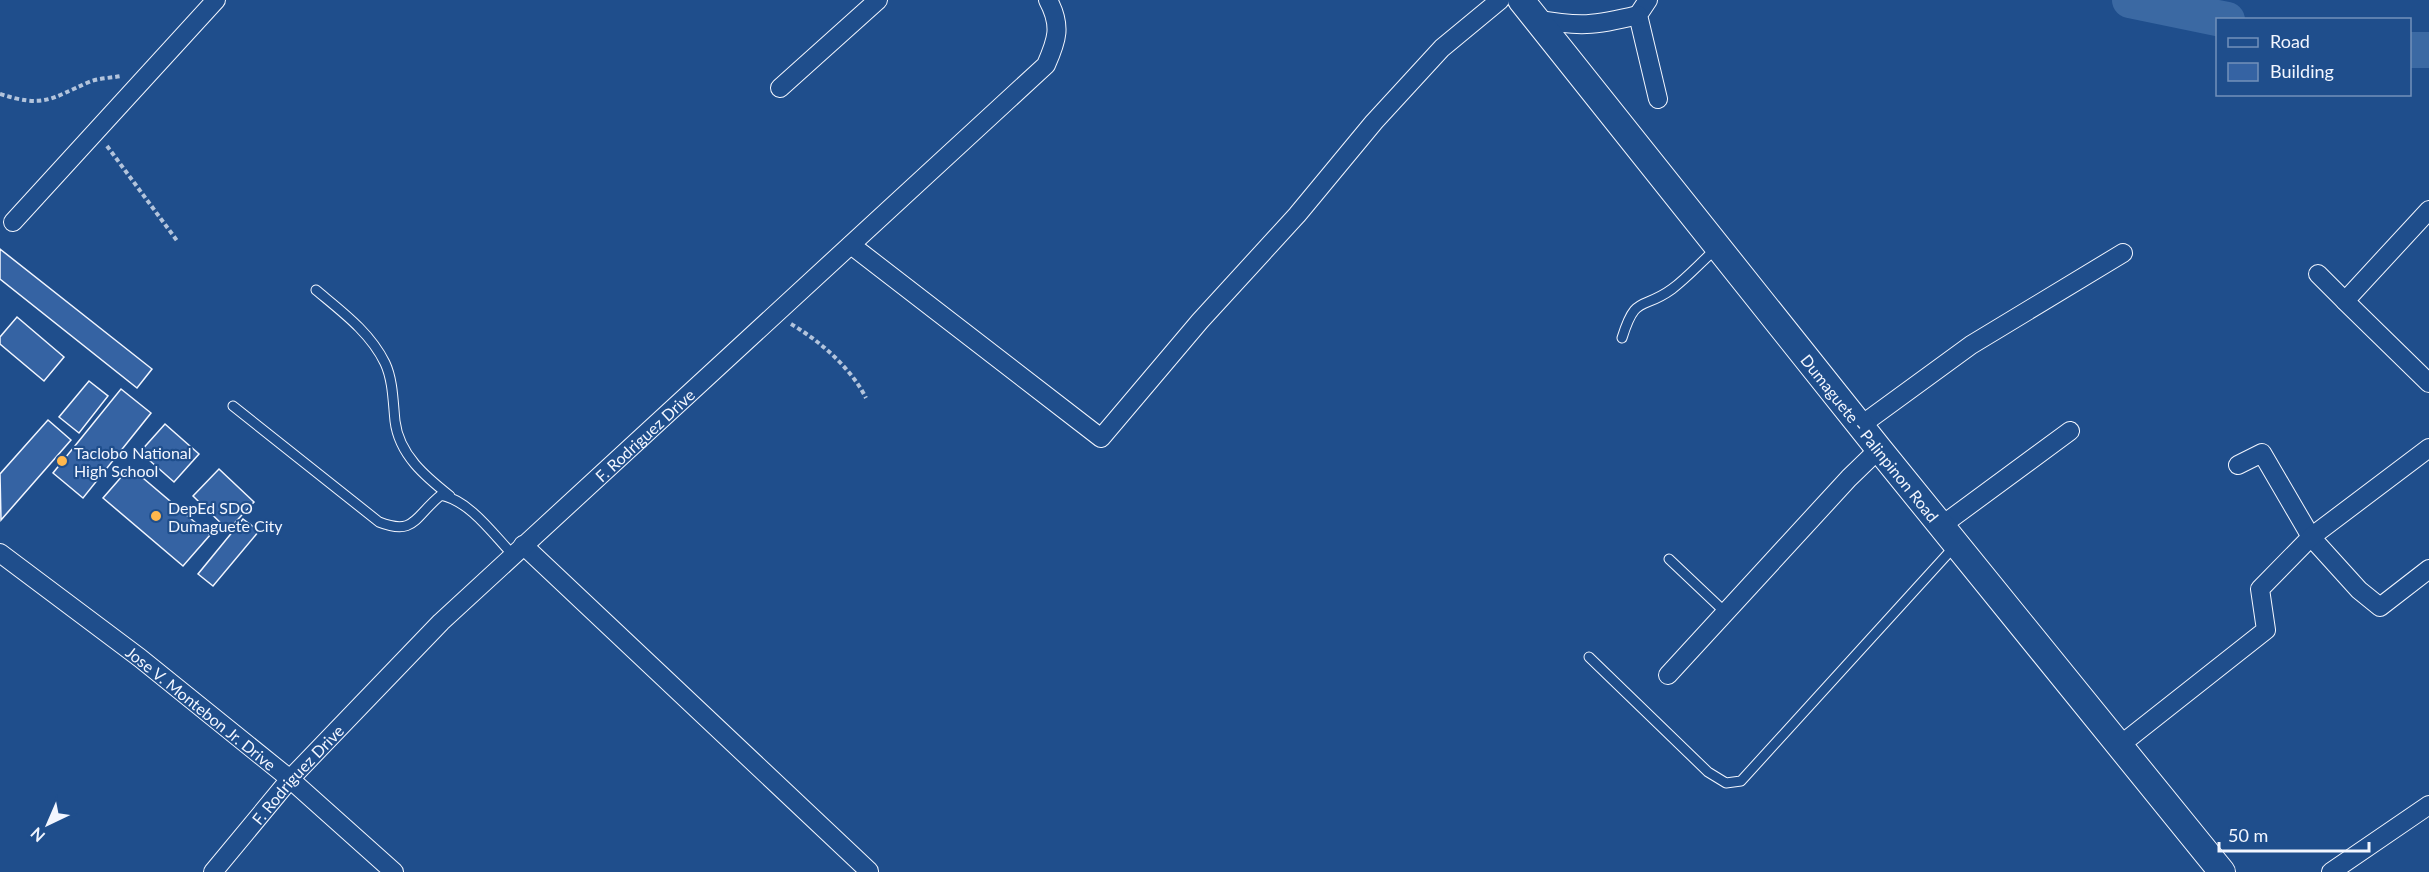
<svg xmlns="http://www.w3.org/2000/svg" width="2429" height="872" viewBox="0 0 2429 872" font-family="Lato,sans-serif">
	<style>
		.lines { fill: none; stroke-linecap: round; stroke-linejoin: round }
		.river { stroke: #3b69a3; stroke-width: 36 }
		.building { fill: #3563a3; stroke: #f2f6ff; stroke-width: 1.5 }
		.lane-casing { stroke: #f2f6ff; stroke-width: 11 }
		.street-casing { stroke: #f2f6ff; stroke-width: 20 }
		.secondary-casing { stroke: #f2f6ff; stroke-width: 28 }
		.path { stroke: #b3c4dc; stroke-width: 4; stroke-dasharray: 4.5 3; stroke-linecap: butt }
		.lane { stroke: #1f4e8c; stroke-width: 9 }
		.street { stroke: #1f4e8c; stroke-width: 18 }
		.secondary { stroke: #1f4e8c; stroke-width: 26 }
		.poi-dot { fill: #ffb74d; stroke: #1f4e8c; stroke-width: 2 }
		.labels { text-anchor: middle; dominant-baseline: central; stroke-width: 4.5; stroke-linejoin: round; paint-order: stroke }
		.street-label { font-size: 16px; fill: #f2f6ff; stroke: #1f4e8c }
		.poi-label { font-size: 16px; fill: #f2f6ff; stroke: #1f4e8c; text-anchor: start }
	</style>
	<rect width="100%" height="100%" fill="#1f4e8c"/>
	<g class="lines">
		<path class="river" d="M 2130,0 L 2227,20
			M 2410,50 L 2429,50"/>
	</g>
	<path class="building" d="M 0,249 L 152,369 L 137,388 L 0,279 Z
		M 17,317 L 64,357 L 44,381 L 0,344 L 0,337 Z
		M 89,381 L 108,396 L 79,433 L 59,417 Z
		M 121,389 L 151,413 L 83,498 L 53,473 Z
		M 48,420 L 71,440 L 1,520 L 0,474 Z
		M 165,424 L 199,454 L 174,482 L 140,452 Z
		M 130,467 L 210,535 L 183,566 L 103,498 Z
		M 219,469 L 254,502 L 228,530 L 193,496 Z
		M 243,519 L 259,531 L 213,586 L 198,574 Z"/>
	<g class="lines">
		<g class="lane-casing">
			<path id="lane" d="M 316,290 C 341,311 370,332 385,363 C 393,380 393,402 395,421 C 399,455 426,477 450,496
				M 1622,338 C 1636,293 1642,311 1672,289 C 1688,277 1702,261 1717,248
				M 233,406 L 379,522 C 415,536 414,517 441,495 C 470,501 493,534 513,555
				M 1669,559 L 1725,612
				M 1589,657 L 1708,772 L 1726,783 L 1741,781 L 1954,547"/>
		</g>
		<g class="street-casing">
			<g id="street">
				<path d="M 1648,0 L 1638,15 L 1658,99"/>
				<path d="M 1535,19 C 1579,27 1594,26 1638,15"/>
				<path d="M 780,88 L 878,0"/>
				<path d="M 2429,210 L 2345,301 L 2429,383"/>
				<path d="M 13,222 L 216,0"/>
				<path d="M 851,245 L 1101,438 L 1200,321 L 1297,215 L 1374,122 L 1442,48 L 1500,0"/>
				<path d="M 2318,274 L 2345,301"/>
				<path d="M 1860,426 L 1971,345 L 2123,253"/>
				<path d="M 2238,465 L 2262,453 L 2311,537 L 2359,590 L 2380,607 L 2429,569"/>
				<path d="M 1941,526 L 2070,431"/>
				<path d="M 523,545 L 869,871"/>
				<path id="s1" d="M 0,553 L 140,658 L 290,779 L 394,872"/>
				<path d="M 1668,675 L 1849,478 L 1879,449"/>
				<path d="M 2119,746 L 2266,630 L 2260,589 L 2311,537 L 2429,448"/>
				<path id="s2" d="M 213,872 L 290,779 L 441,622 L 1046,65 C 1057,40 1062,26 1048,0"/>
				<path d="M 2331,872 L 2429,805"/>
			</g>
		</g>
		<g class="secondary-casing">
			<g id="secondary">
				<path id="s3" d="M 1521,0 L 1879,449 L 2222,872"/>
			</g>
		</g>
		<path class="path" d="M 0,94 C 44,108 50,99 89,82 C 98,78 111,78 121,76
			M 107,146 L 178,242
			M 791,324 C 820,341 851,368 866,398"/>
		<use href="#lane" class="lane"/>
		<use href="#street" class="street"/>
		<use href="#secondary" class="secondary"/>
	</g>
	<g class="poi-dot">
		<circle cx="62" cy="461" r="6"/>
		<circle cx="156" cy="516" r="6"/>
	</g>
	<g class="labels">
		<g class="street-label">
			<text stroke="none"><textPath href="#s2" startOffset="615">F. Rodriguez Drive</textPath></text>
			<text stroke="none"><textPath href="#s3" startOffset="560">Dumaguete - Palinpinon Road</textPath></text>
			<text stroke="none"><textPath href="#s1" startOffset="254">Jose V. Montebon Jr. Drive</textPath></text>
			<text stroke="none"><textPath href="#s2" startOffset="129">F. Rodriguez Drive</textPath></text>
		</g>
		<g class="poi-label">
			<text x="74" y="452">Taclobo National<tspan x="74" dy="18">High School</tspan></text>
			<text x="168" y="507">DepEd SDO<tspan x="168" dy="18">Dumaguete City</tspan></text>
		</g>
	</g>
	<rect x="2216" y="18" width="195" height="78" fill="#1f4e8c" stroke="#7391ba" stroke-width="1.5"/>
	<rect x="2228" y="38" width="30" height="9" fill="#1f4e8c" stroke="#7391ba" stroke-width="1.5"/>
	<text x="2270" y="48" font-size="18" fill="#f2f6ff">Road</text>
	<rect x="2228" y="63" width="30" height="18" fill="#3563a3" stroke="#7391ba" stroke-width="1.5"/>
	<text x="2270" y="78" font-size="18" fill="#f2f6ff">Building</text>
	<g transform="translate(48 824) rotate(224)" stroke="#1f4e8c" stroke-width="4.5" paint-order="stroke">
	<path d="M0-4.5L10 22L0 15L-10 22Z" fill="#f2f6ff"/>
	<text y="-9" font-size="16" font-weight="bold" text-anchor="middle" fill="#f2f6ff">N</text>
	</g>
	<path d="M2219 842v9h150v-9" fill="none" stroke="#f2f6ff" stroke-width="3"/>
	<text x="2228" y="842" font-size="18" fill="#f2f6ff" stroke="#1f4e8c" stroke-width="4.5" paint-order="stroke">50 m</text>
</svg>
